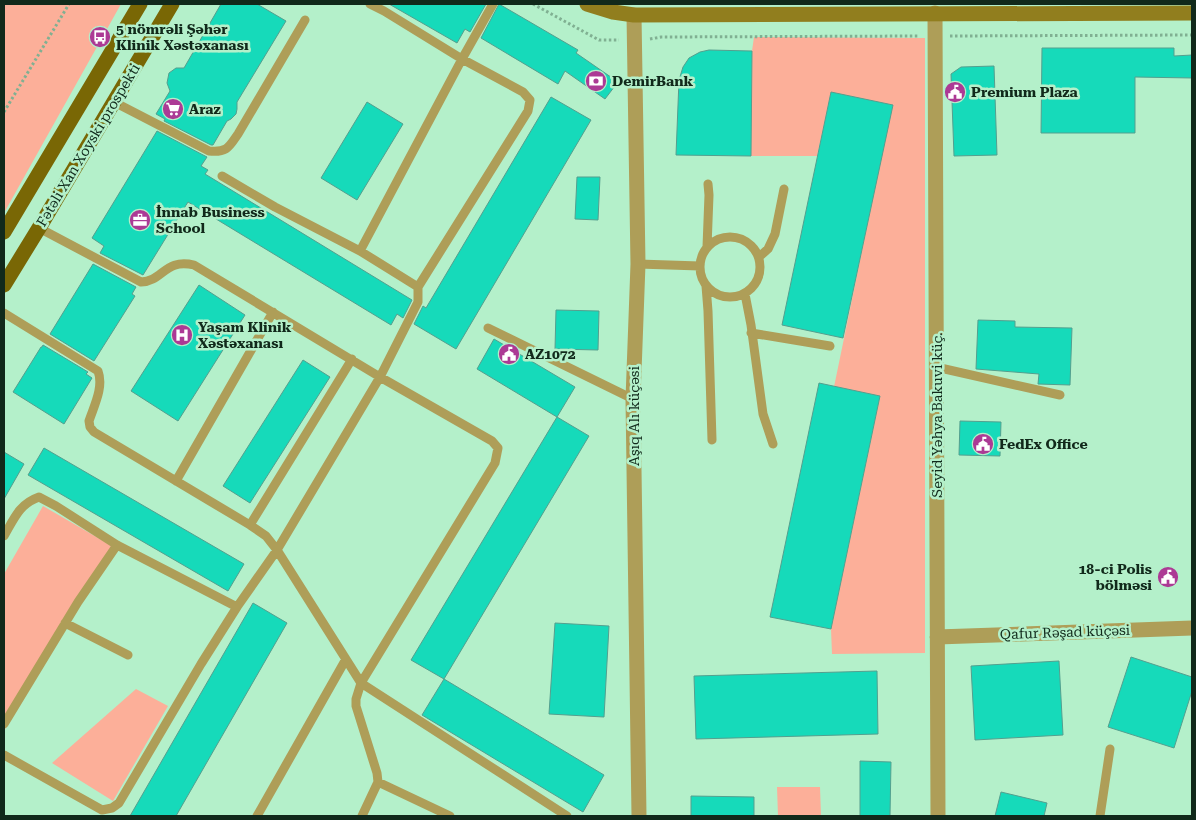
<svg xmlns="http://www.w3.org/2000/svg" width="1196" height="820" viewBox="0 0 1196 820" font-family="'Roboto Serif',serif">
	<style>
		.green { fill: #fcaf99 }
		.building { fill: #16daba; stroke: #549f8e }
		.lines { fill: none; stroke-linecap: round; stroke-linejoin: round }
		.path { stroke: #80b092; stroke-width: 3; stroke-dasharray: 2.5 2.5; stroke-linecap: butt }
		.lane { stroke: #ae9e58; stroke-width: 9 }
		.street { stroke: #ae9e58; stroke-width: 15 }
		.secondary { stroke: #917e1e; stroke-width: 15 }
		.primary { stroke: #796705; stroke-width: 15 }
		.labels { text-anchor: middle; dominant-baseline: central; stroke-width: 5; stroke-linejoin: round; paint-order: stroke }
		.poi-label { font-size: 14px; font-weight: bold; fill: #11291b; stroke: #b4f0ca; text-anchor: start }
		.street-label { font-size: 14px; fill: #11291b; stroke: #b4f0ca }
	</style>
	<rect width="100%" height="100%" fill="#b4f0ca"/>
	<path class="green" d="M 4,4 L 121,4 L 4,213 Z
		M 754,37 L 925,38 L 925,653 L 832,654 L 831,629 L 880,397 L 834,387 L 892,105 L 831,93 L 817,156 L 751,156 L 752,51 Z
		M 43,506 L 112,546 L 4,731 L 4,574 Z
		M 136,689 L 168,706 L 113,801 L 52,763 Z
		M 820,787 L 821,816 L 778,816 L 777,787 Z"/>
	<path class="building" d="M 221,4 L 257,4 L 286,21 L 237,102 L 237,109 L 236,114 L 231,119 L 227,121 L 213,145 L 211,145 L 164,121 L 165,119 L 156,114 L 170,91 L 167,83 L 169,73 L 176,68 L 184,68 Z
		M 389,4 L 486,4 L 470,32 L 465,29 L 457,43 Z
		M 499,4 L 578,50 L 576,53 L 618,82 L 605,99 L 565,71 L 558,84 L 481,38 Z
		M 1042,48 L 1174,48 L 1174,56 L 1192,55 L 1192,78 L 1135,77 L 1135,133 L 1041,133 Z
		M 709,50 L 752,51 L 751,156 L 676,155 L 679,80 L 683,67 L 689,58 L 700,52 Z
		M 994,66 L 997,155 L 954,156 L 951,74 L 961,67 Z
		M 831,92 L 893,105 L 843,338 L 782,325 Z
		M 551,97 L 591,120 L 456,349 L 414,324 L 423,306 L 426,308 Z
		M 367,102 L 403,124 L 357,200 L 321,178 Z
		M 157,131 L 207,157 L 201,166 L 208,170 L 205,174 L 412,300 L 403,318 L 397,314 L 391,325 L 188,202 L 143,275 L 100,253 L 104,246 L 92,238 Z
		M 577,177 L 600,177 L 598,220 L 575,219 Z
		M 93,264 L 136,287 L 132,294 L 135,296 L 94,361 L 50,334 Z
		M 199,285 L 245,315 L 178,421 L 131,391 Z
		M 556,310 L 599,311 L 598,350 L 555,349 Z
		M 978,320 L 1015,321 L 1015,327 L 1072,328 L 1070,385 L 1038,384 L 1039,374 L 976,369 Z
		M 494,339 L 575,387 L 557,417 L 477,369 Z
		M 43,345 L 88,372 L 86,374 L 92,378 L 64,424 L 13,392 L 41,347 L 42,347 Z
		M 303,360 L 330,377 L 250,503 L 223,486 Z
		M 819,383 L 880,396 L 831,629 L 770,617 Z
		M 557,417 L 589,436 L 444,679 L 411,660 Z
		M 960,421 L 1001,422 L 1000,456 L 959,455 Z
		M 44,448 L 244,564 L 228,591 L 28,475 Z
		M 4,452 L 24,464 L 4,499 Z
		M 253,603 L 287,623 L 176,816 L 130,816 Z
		M 555,623 L 609,626 L 604,717 L 549,714 Z
		M 1131,657 L 1192,677 L 1192,691 L 1174,748 L 1108,727 Z
		M 1059,661 L 1063,735 L 975,740 L 971,666 Z
		M 877,671 L 878,734 L 696,739 L 694,676 Z
		M 444,679 L 604,775 L 583,812 L 422,715 Z
		M 860,761 L 891,762 L 890,816 L 860,816 Z
		M 1001,792 L 1047,803 L 1044,816 L 995,816 Z
		M 691,796 L 754,797 L 754,816 L 691,816 Z"/>
	<g class="lines">
		<path class="path" d="M 533,4 L 599,40 L 619,40
			M 950,36 L 1192,35
			M 650,39 L 661,37 L 919,36
			M 4,112 L 69,4"/>
		<path class="lane" d="M 114,102 L 209,151 C 227,153 229,147 238,134 L 305,20
			M 222,176 L 275,207 L 360,251 L 418,287
			M 39,228 L 141,282 C 163,281 165,258 194,265 L 380,377 L 492,441 L 498,448 L 495,463 L 361,683 L 567,816
			M700 267a30 30 0 1 1 60 0a30 30 0 1 1-60 0Z
			M 707,247 L 709,195 L 708,184
			M 360,251 L 462,59 L 493,4
			M 759,257 L 768,249 L 775,234 L 784,189
			M 638,264 L 700,266
			M 706,286 L 708,311 L 712,440
			M 745,294 L 751,325 L 763,414 L 773,444
			M 4,313 L 98,371 C 104,387 94,406 89,421 L 90,427 L 94,432 L 250,525 L 266,536 L 277,550 L 361,683 L 356,699 L 356,706 L 377,773 L 378,782 L 450,816
			M 488,328 L 633,399
			M 751,333 L 830,346
			M 936,367 L 1060,395
			M 176,481 L 273,312
			M 250,525 L 352,359
			M 4,536 C 14,519 19,504 39,497 L 56,506 L 117,545 L 237,607 L 201,664 L 119,803 L 112,808 L 102,810 L 4,755
			M 237,607 L 277,550 L 380,377 L 418,302 L 418,287 L 528,111 L 530,100 L 523,92 L 462,59 L 384,11 L 370,4
			M 65,623 L 128,655
			M 4,724 L 78,602 L 117,545
			M 257,816 L 346,659
			M 362,816 L 378,782
			M 1100,816 L 1110,749"/>
		<path class="street" d="M 935,13 L 938,816
			M 634,15 L 638,264 L 633,399 L 639,816
			M 937,637 L 1192,628"/>
		<path class="secondary" d="M 587,4 L 613,12 L 634,15 L 1192,13"/>
		<path class="primary" d="M 4,232 L 140,4
			M 4,285 L 39,228 L 172,4"/>
	</g>
	<defs>
		<g id="bus-disc" transform="scale(1.125)"><circle r="9.5" fill="#ac3a95" stroke="#b4f0ca"/><path d="M-5-6H5V4H4V6H2V4H-2V6H-4V4H-5ZM-3.5-4V0h7V-4ZM-3.5 1.2v1.5H-2V1.2ZM2 1.2v1.5H3.5V1.2Z" fill="#fff"/></g>
		<g id="bank-disc" transform="scale(1.125)"><circle r="9.5" fill="#ac3a95" stroke="#b4f0ca"/><path d="M-6-4H6V4H-6ZM0-2.3a2.3 2.3 0 1 0 0 4.6a2.3 2.3 0 1 0 0-4.6Z" fill="#fff"/></g>
		<g id="civic-disc" transform="scale(1.125)"><circle r="9.5" fill="#ac3a95" stroke="#b4f0ca"/><path d="M-.6-6.5H3V-4.5H.6V-3L4-1V1h2V6H-6V1h2V-1L-.6-3ZM-1.2 2.5V6h2.4V2.5Z" fill="#fff"/></g>
		<g id="supermarket-disc" transform="scale(1.125)"><circle r="9.5" fill="#ac3a95" stroke="#b4f0ca"/><path d="M-6-5.5h2.5l.6 2H6L4.5 2H-2.5L-4.4-4H-6ZM-1.5 3.2a1.3 1.3 0 1 0 .1 0ZM3 3.2a1.3 1.3 0 1 0 .1 0Z" fill="#fff"/></g>
		<g id="office-disc" transform="scale(1.125)"><circle r="9.5" fill="#ac3a95" stroke="#b4f0ca"/><path d="M-6-3h4V-5.5h4V-3h4V5H-6ZM-1-4.5V-3h2v-1.5ZM-6 0V1H6V0Z" fill="#fff"/></g>
		<g id="hospital-disc" transform="scale(1.125)"><circle r="9.5" fill="#ac3a95" stroke="#b4f0ca"/><path d="M-5-5h3v3.5h4V-5h3V5h-3V1.5h-4V5h-3Z" fill="#fff"/></g>
	</defs>
	<g fill-rule="evenodd">
		<use href="#bus-disc" x="100" y="37"/>
		<use href="#bank-disc" x="596" y="81"/>
		<use href="#civic-disc" x="955" y="92"/>
		<use href="#supermarket-disc" x="173" y="109"/>
		<use href="#office-disc" x="140" y="220"/>
		<use href="#hospital-disc" x="182" y="335"/>
		<use href="#civic-disc" x="509" y="354"/>
		<use href="#civic-disc" x="983" y="444"/>
		<use href="#civic-disc" x="1168" y="577"/>
	</g>
	<g class="labels">
		<g class="poi-label">
			<text x="116" y="29">5 nömrəli Şəhər<tspan x="116" dy="16">Klinik Xəstəxanası</tspan></text>
			<text x="612" y="81">DemirBank</text>
			<text x="971" y="92">Premium Plaza</text>
			<text x="189" y="109">Araz</text>
			<text x="156" y="212">İnnab Business<tspan x="156" dy="16">School</tspan></text>
			<text x="198" y="327">Yaşam Klinik<tspan x="198" dy="16">Xəstəxanası</tspan></text>
			<text x="525" y="354">AZ1072</text>
			<text x="999" y="444">FedEx Office</text>
			<text x="1152" y="569" text-anchor="end">18-ci Polis<tspan x="1152" dy="16">bölməsi</tspan></text>
		</g>
		<g class="street-label">
			<text transform="translate(88 145) rotate(-59)">Fətəli Xan Xoyski prospekti</text>
			<text transform="translate(937 415) rotate(-90)">Seyid Yəhya Bakuvi küç.</text>
			<text transform="translate(634 416) rotate(-90)">Aşıq Alı küçəsi</text>
			<text transform="translate(1065 632) rotate(-2)">Qafur Rəşad küçəsi</text>
		</g>
	</g>
	<rect width="1196" height="820" fill="none" stroke="#11291b" stroke-width="10"/>
</svg>
